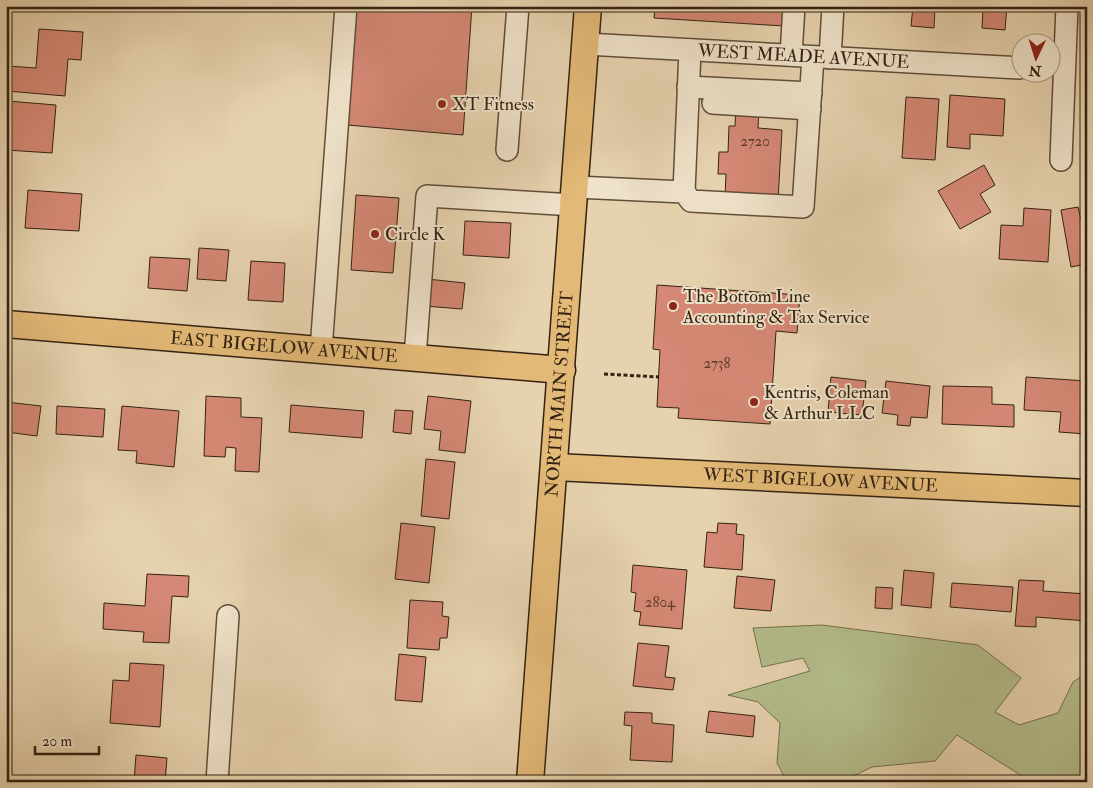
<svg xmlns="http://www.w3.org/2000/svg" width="1093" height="788" viewBox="0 0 1093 788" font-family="'IM FELL Double Pica',serif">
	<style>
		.green { fill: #b4bc8b; stroke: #746f4e }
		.building { fill: #d58875; stroke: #332212 }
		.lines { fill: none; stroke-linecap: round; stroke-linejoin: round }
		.minor-casing { stroke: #604e39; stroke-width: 24 }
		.major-casing { stroke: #332212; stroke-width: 29 }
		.path { stroke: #332212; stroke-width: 3; stroke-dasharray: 4 2.5; stroke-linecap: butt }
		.minor { stroke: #efe2ca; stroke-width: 21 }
		.major { stroke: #e3b977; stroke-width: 26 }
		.poi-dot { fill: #8f2418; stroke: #efe2ca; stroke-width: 2 }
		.labels { text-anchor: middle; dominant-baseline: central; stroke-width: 4; stroke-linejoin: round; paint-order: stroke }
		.number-label { font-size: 15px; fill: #5c3c2b }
		.street-label { font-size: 18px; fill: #332212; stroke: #efe2ca }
		.poi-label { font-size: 18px; fill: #332212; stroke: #efe2ca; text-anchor: start }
	</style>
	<rect width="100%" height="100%" fill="#e6d2ae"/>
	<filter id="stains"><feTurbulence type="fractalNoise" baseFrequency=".004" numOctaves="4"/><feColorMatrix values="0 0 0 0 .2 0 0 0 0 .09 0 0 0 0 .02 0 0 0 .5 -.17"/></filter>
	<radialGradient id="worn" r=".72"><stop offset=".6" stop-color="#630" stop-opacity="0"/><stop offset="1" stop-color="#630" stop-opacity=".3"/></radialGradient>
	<path class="green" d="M 822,625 L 978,645 L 1021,678 L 995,712 L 1019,725 L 1058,713 L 1073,682 L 1087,673 L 1087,782 L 1035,782 L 1025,778 L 957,735 L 935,761 L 872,767 L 841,782 L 787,782 L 777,763 L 780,723 L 758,702 L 728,695 L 810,671 L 803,658 L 762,667 L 753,628 Z"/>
	<path class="building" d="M 356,6 L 472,6 L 463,135 L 347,125 Z
		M 655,6 L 785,6 L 784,26 L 654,18 Z
		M 913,6 L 944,6 L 944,8 L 935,7 L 934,28 L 911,26 Z
		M 958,6 L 1007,6 L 1005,30 L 982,28 L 983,10 L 958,9 Z
		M 39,29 L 83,32 L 81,60 L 68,59 L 65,96 L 7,91 L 8,66 L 36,68 Z
		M 737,82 L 760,84 L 758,128 L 782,130 L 778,200 L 725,197 L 726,174 L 718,174 L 719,152 L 728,152 L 729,126 L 735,126 Z
		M 950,95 L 1005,99 L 1003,136 L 970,134 L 970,149 L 947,147 Z
		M 906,97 L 939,99 L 935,160 L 902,158 Z
		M 7,101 L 56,105 L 52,153 L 6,150 Z
		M 984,165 L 995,185 L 980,194 L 991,212 L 960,229 L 938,191 Z
		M 28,190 L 82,194 L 79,231 L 25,228 Z
		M 356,195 L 399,198 L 393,273 L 351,270 Z
		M 1078,207 L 1082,224 L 1087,223 L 1087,264 L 1071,267 L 1061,210 Z
		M 1024,208 L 1051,210 L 1048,262 L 999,259 L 1001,225 L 1023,226 Z
		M 465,221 L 511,223 L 509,258 L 463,255 Z
		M 199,248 L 229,250 L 226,281 L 197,279 Z
		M 150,257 L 190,259 L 187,291 L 148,288 Z
		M 251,261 L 285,263 L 283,302 L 248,300 Z
		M 427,279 L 465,283 L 462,309 L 425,306 Z
		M 657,285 L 800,295 L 797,333 L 776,331 L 770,424 L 678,418 L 679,408 L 657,407 L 660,350 L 653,349 Z
		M 831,377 L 866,381 L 862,415 L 828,412 Z
		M 1026,377 L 1087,381 L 1086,434 L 1059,432 L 1061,412 L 1024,410 Z
		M 886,381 L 930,386 L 927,418 L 911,417 L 910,426 L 897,425 L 898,415 L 882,413 Z
		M 943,386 L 992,387 L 992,404 L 1014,405 L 1014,427 L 942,424 Z
		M 206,396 L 241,398 L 241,417 L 262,418 L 259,472 L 235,471 L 236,448 L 226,447 L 225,457 L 204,456 Z
		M 428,396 L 471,401 L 465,453 L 439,450 L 441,431 L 424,429 Z
		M 6,402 L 41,406 L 37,436 L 6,432 Z
		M 291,405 L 364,411 L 362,438 L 289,432 Z
		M 57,406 L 105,409 L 103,437 L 56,434 Z
		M 122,406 L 179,411 L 174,467 L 136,463 L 137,451 L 118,450 Z
		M 395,410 L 413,411 L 411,434 L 393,432 Z
		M 426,459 L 455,462 L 449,519 L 421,516 Z
		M 401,523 L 435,527 L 429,583 L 395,579 Z
		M 718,523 L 737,524 L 736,534 L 744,535 L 742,570 L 704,567 L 707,532 L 717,533 Z
		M 633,565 L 687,570 L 682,629 L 639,625 L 641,612 L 634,611 L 636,593 L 631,592 Z
		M 904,570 L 934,573 L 931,608 L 901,605 Z
		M 147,574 L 189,576 L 188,597 L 172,596 L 169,643 L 143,642 L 144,632 L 103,629 L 104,603 L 145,606 Z
		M 737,576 L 775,580 L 771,611 L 734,608 Z
		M 1019,580 L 1044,581 L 1043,591 L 1087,594 L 1087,621 L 1036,617 L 1036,627 L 1015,626 Z
		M 952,583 L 1013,587 L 1011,612 L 950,607 Z
		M 876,587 L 893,588 L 892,609 L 875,608 Z
		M 410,600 L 443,602 L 442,616 L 449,617 L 447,638 L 440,638 L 439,650 L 407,648 Z
		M 638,643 L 669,646 L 665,677 L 675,678 L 673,690 L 633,686 Z
		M 399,654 L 426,657 L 422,702 L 395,700 Z
		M 130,663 L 164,665 L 160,727 L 110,723 L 113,680 L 129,681 Z
		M 709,711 L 755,716 L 753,737 L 706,732 Z
		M 625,712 L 652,713 L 652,723 L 674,725 L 672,762 L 630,760 L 632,726 L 624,725 Z
		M 136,755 L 167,758 L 165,782 L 134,782 Z"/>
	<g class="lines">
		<g class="minor-casing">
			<g id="minor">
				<path id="s1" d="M 586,44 L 1020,68"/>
				<path d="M 791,55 L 794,6"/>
				<path d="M 830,58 L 833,6"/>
				<path d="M 688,87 L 811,93"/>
				<path d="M 713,103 L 810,109"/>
				<path d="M 507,150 L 518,6"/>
				<path d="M 1061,160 L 1067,6"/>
				<path d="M 576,187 L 684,192 L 691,201 L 803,207 L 813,57"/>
				<path d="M 684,192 L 690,50"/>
				<path d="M 321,350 L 346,6"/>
				<path d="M 415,357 L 427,196 L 574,205"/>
				<path d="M 217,782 L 228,616"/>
			</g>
		</g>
		<g class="major-casing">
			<g id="major">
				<path id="s2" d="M 6,324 L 562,370"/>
				<path id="s3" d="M 555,467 L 1087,493"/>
				<path id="s4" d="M 530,782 L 588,6"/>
			</g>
		</g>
		<path class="path" d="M 604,374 L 659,377"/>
		<use href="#minor" class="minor"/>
		<use href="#major" class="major"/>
	</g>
	<g class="poi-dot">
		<circle cx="442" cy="104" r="5"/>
		<circle cx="375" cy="234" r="5"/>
		<circle cx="673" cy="306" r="5"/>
		<circle cx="754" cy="402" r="5"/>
	</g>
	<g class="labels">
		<g class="number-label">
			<text x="755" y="141">2720</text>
			<text x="717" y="363">2738</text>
			<text x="660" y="602">2804</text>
		</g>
		<g class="street-label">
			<text stroke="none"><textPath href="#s1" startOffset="218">WEST MEADE AVENUE</textPath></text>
			<text stroke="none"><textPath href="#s2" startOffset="279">EAST BIGELOW AVENUE</textPath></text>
			<text stroke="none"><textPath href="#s4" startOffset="389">NORTH MAIN STREET</textPath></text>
			<text stroke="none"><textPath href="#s3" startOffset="266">WEST BIGELOW AVENUE</textPath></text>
		</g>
		<g class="poi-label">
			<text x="452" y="104">XT Fitness</text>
			<text x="385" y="234">Circle K</text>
			<text x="683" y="296">The Bottom Line<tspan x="683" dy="21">Accounting &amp; Tax Service</tspan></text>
			<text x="764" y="392">Kentris, Coleman<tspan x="764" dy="21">&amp; Arthur LLC</tspan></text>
		</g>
	</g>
	<rect width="1093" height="788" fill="none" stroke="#e6d2ae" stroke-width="25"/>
	<rect x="8" y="8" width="1078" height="773" fill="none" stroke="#332212" stroke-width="2.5"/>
	<rect x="12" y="12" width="1068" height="763" fill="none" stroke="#332212"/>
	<g transform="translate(1036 58) rotate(184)"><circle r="24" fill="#efe2ca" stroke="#a49580"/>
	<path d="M0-4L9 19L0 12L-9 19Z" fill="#8f2418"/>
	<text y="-8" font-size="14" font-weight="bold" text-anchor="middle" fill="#332212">N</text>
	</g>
	<path d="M35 746v8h64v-8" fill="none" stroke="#332212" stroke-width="2.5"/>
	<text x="42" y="746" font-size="15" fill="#332212" stroke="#efe2ca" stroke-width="4" paint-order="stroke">20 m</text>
	<rect width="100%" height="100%" filter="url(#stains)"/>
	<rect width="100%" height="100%" fill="url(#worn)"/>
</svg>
